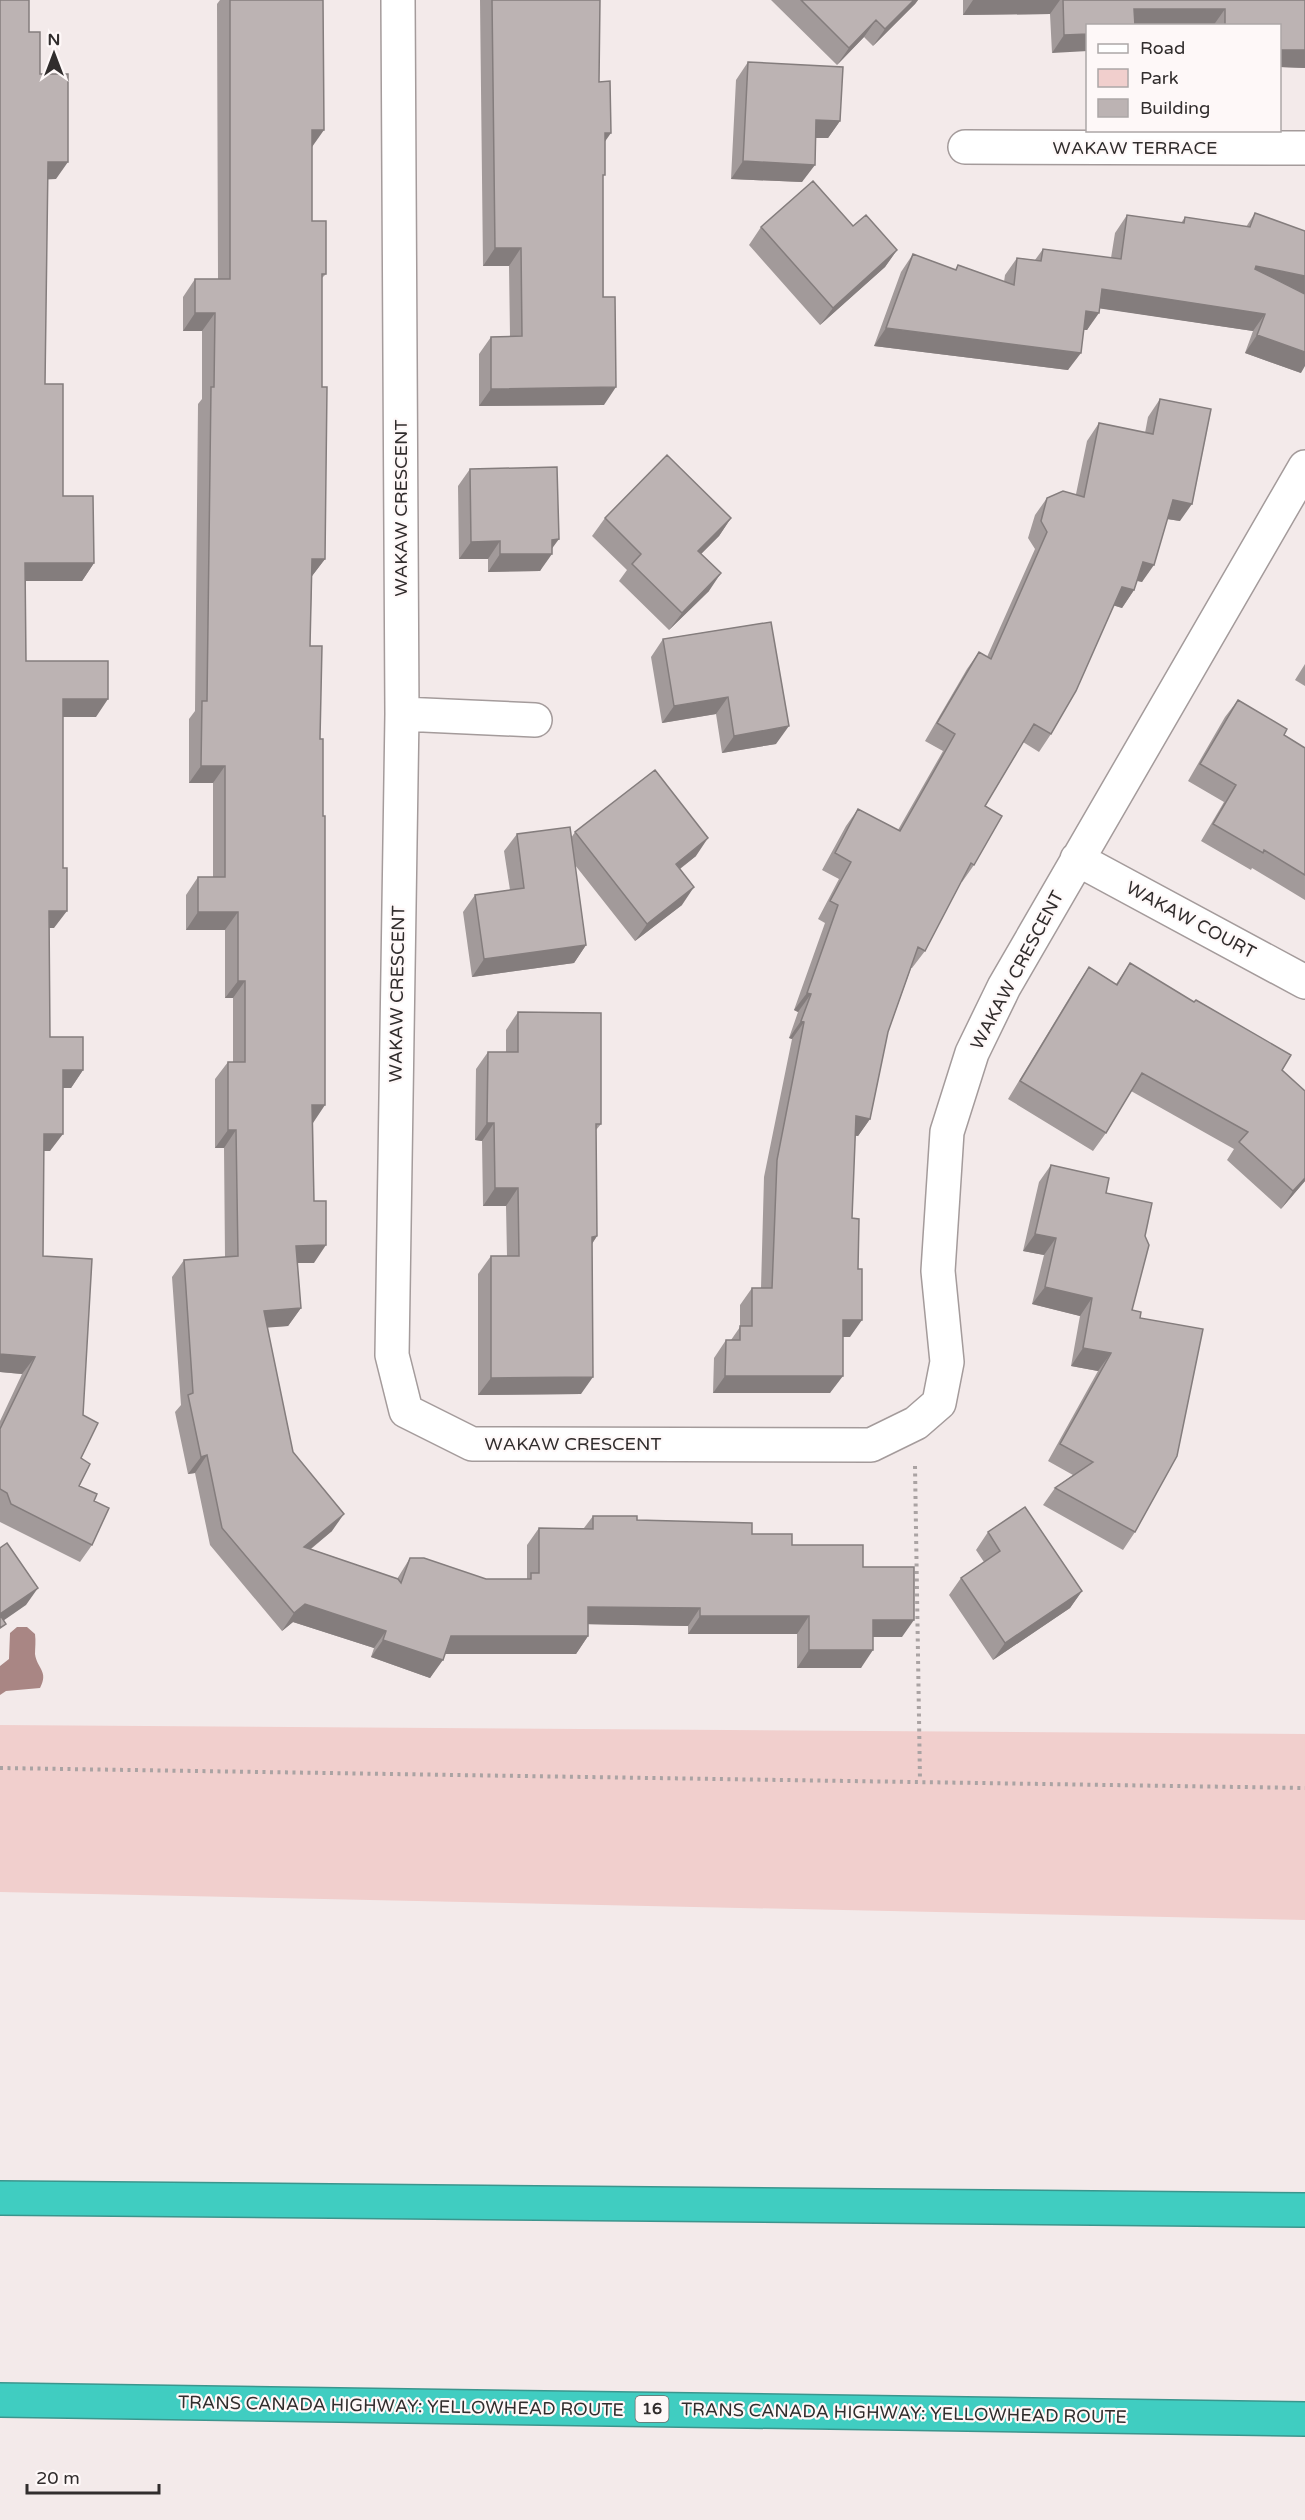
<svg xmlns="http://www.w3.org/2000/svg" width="1305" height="2520" viewBox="0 0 1305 2520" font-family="'Varela Round',sans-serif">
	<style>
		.green { fill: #f1cfcd }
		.water { fill: #a98684 }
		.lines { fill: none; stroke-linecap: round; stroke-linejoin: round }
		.minor-casing { stroke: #a49b9b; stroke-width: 36 }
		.highway-casing { stroke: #3b958d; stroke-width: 36 }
		.path { stroke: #aaa3a3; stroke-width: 4; stroke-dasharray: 3 4.5; stroke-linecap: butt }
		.minor { stroke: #fff; stroke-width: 33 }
		.highway { stroke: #40cdc1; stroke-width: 33 }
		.wall { fill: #a29a9a }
		.shaded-wall { fill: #847d7d }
		.building { fill: #bcb3b3; stroke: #847d7d; stroke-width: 1.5 }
		.labels { text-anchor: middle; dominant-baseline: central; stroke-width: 4.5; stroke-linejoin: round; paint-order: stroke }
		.shield { fill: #fef8f8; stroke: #6e6a6a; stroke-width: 1.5 }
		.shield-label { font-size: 16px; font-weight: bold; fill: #312d2d }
		.street-label { font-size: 18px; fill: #312d2d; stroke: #fef8f8 }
	</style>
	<rect width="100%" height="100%" fill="#f3eaea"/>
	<path class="green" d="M 0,1725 L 1305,1734 L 1305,1920 L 0,1892 Z"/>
	<path class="water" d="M 17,1627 L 27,1627 L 35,1634 C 36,1641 35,1648 35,1654 C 37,1669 49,1671 40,1688 L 6,1691 L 0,1695 L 0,1666 L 9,1659 L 10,1633 Z"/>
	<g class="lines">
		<g class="minor-casing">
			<path id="minor" d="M 398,0 L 402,714 L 392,1355 L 406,1411 L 472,1444 L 871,1445 L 916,1423 L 939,1403 L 947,1362 L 938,1271 L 947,1132 L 972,1053 L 1004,987 L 1305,467
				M 965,147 L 1305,148
				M 402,714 L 535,720
				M 1077,859 L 1305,982"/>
		</g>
		<g class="highway-casing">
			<path id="highway" d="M 0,2198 L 1305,2210
				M 0,2400 L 1305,2419"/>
		</g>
		<path class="path" d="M 915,1466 L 920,1781
			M 0,1768 L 1305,1788"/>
		<use href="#minor" class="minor"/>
		<use href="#highway" class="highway"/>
	</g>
	<path class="wall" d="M 220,0 L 323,0 L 312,146 L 312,221 L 326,274 L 322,278 L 322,387 L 325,559 L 312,576 L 310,646 L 314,1263 L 297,1263 L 301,1308 L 288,1326 L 267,1327 L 293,1452 L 332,1531 L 311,1549 L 397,1579 L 410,1558 L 486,1579 L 527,1579 L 527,1545 L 539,1528 L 584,1528 L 593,1516 L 752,1534 L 863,1567 L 902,1637 L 873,1637 L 861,1668 L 797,1668 L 797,1634 L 688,1634 L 688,1626 L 588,1624 L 588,1636 L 576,1654 L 445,1654 L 430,1678 L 371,1657 L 374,1648 L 293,1622 L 282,1631 L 210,1545 L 195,1473 L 188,1474 L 175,1412 L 181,1405 L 172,1277 L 184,1260 L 225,1257 L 224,1148 L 215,1148 L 215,1079 L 228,1062 L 233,1062 L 233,998 L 225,998 L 225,930 L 186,930 L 186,895 L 198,877 L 213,877 L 213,783 L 189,783 L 189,719 L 195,711 L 198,404 L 202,399 L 202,331 L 183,331 L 183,297 L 195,279 L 218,279 L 217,4 Z
		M 480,0 L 600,0 L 599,82 L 605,142 L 603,178 L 604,405 L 479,406 L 479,354 L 491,337 L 510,336 L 509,266 L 483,266 Z
		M 771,0 L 918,0 L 915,4 L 873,46 L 864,37 L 837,65 Z
		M 963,0 L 1305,0 L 1305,68 L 1280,67 L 1280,26 L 1088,26 L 1052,53 L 1050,14 L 963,15 Z
		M 29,32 L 40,74 L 56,179 L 47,179 L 45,384 L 63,496 L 94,563 L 82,581 L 26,581 L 26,661 L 96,717 L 63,717 L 54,928 L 49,928 L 50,1037 L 83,1070 L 71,1088 L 63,1088 L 50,1151 L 44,1151 L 43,1256 L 83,1415 L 79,1486 L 94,1501 L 92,1545 L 80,1562 L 0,1522 L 0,1421 L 22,1374 L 0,1372 Z
		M 748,62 L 840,121 L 828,138 L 816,138 L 802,182 L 731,179 L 736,80 Z
		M 1255,213 L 1301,373 L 1245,353 L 1253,331 L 1100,308 L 1087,330 L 1083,330 L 1068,370 L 874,346 L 901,272 L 913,254 L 955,270 L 958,265 L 1004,282 L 1005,275 L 1017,258 L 1035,260 L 1043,249 L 1111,258 L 1115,233 L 1127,215 L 1181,223 L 1185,217 L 1246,227 Z
		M 853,226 L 897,250 L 885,267 L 820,325 L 749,245 L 761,227 Z
		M 1160,399 L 1180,521 L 1167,519 L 1142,582 L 1137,581 L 1134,590 L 1122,608 L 1113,605 L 1051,734 L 1039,752 L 1023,742 L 985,806 L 974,865 L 962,882 L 961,882 L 925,951 L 912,968 L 911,968 L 888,1032 L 870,1119 L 858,1136 L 855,1136 L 852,1218 L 850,1337 L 843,1337 L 830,1393 L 713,1393 L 714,1358 L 726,1340 L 731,1340 L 740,1327 L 740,1305 L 752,1288 L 761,1288 L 764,1177 L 792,1039 L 789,1038 L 798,1012 L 794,1010 L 825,923 L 818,919 L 839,879 L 822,870 L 846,826 L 858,809 L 898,830 L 943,751 L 925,741 L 967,669 L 979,652 L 987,657 L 1035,549 L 1028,538 L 1035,515 L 1047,498 L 1076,494 L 1087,441 L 1099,423 L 1145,433 L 1148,417 Z
		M 470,469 L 552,548 L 540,571 L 488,572 L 488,559 L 459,559 L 458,486 Z
		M 605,518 L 731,518 L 719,536 L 701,554 L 709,591 L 669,630 L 619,581 L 627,570 L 592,536 Z
		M 771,622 L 776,744 L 722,753 L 716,714 L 662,723 L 651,657 L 663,639 Z
		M 1305,664 L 1305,686 L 1295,680 Z
		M 1238,700 L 1284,735 L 1305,748 L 1305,900 L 1252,868 L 1251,870 L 1201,841 L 1224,802 L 1188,781 L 1225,717 Z
		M 575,832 L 696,856 L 680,869 L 682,905 L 635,941 L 575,865 L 586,945 L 574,963 L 472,977 L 463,912 L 475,895 L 510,890 L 504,851 L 517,834 L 571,838 Z
		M 1130,963 L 1282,1070 L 1305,1181 L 1281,1209 L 1227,1160 L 1234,1149 L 1131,1091 L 1106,1133 L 1093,1151 L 1008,1099 L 1077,985 L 1089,967 L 1116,984 Z
		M 518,1012 L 601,1124 L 596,1130 L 597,1236 L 592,1244 L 581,1394 L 478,1395 L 478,1274 L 491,1256 L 507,1256 L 506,1206 L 483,1206 L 482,1141 L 475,1140 L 476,1069 L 488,1052 L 506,1052 L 506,1030 Z
		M 1051,1165 L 1106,1193 L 1145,1236 L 1132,1310 L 1140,1318 L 1135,1532 L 1123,1550 L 1043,1505 L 1055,1488 L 1073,1475 L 1048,1461 L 1098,1371 L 1071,1366 L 1080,1316 L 1032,1304 L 1044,1255 L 1023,1251 L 1039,1182 Z
		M 988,1532 L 1082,1591 L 1070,1608 L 993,1660 L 949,1595 L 961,1578 L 984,1562 L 976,1550 Z"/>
	<path class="shaded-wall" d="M 914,0 L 918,0 L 915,4 L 873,46 L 885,29 Z
		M 973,0 L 1060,0 L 1050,14 L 963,15 Z
		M 1134,9 L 1225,9 L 1213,26 L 1123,26 Z
		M 876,20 L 864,37 L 837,65 L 849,48 Z
		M 1088,34 L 1088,51 L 1052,53 L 1064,35 Z
		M 1280,50 L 1305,50 L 1305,68 L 1280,67 Z
		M 816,120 L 840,121 L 828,138 L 804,138 Z
		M 312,130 L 324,130 L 312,147 Z
		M 605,133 L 611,133 L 599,150 Z
		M 743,161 L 815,165 L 802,182 L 731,179 Z
		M 48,162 L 68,162 L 56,179 L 36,180 Z
		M 495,248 L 521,248 L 509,266 L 483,266 Z
		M 897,250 L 885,267 L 820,325 L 833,308 Z
		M 1256,266 L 1305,276 L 1305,295 L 1243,284 Z
		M 1102,289 L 1265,314 L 1253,331 L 1090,307 Z
		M 1086,311 L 1099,313 L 1087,330 L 1073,329 Z
		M 195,313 L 215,313 L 202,331 L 183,331 Z
		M 886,328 L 1081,353 L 1068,370 L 874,346 Z
		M 1257,335 L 1305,352 L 1305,366 L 1301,373 L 1245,353 Z
		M 616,387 L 604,405 L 479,406 L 491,389 Z
		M 1173,500 L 1192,504 L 1180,521 L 1161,518 Z
		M 731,518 L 719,536 L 686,569 L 698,551 Z
		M 559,539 L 548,554 L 552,554 L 540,571 L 488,572 L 500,554 L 552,540 Z
		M 500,541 L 488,559 L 459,559 L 471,542 Z
		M 312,559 L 325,559 L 312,576 L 300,576 Z
		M 1143,562 L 1154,565 L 1142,582 L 1131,579 Z
		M 25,563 L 94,563 L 82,581 L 13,581 Z
		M 721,573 L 709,591 L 669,630 L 682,613 Z
		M 1122,587 L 1134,590 L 1122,608 L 1109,604 Z
		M 728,697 L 716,714 L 662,723 L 674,706 Z
		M 63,699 L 108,699 L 96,717 L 50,717 Z
		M 789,726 L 776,744 L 722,753 L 734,736 Z
		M 201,766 L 225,766 L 213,783 L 189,783 Z
		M 708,838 L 696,856 L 664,881 L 676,864 Z
		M 694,887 L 682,905 L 635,941 L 647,924 Z
		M 49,911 L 67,911 L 54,928 L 37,928 Z
		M 198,912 L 238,912 L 225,930 L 186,930 Z
		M 586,945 L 574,963 L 472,977 L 484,959 Z
		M 238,981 L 245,981 L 233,998 L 225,998 Z
		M 807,993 L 811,994 L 798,1012 L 794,1010 Z
		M 801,1021 L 804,1022 L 792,1039 L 789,1038 Z
		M 63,1070 L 83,1070 L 71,1088 L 50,1088 Z
		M 312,1105 L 325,1105 L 313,1123 Z
		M 856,1116 L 870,1119 L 858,1136 L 844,1133 Z
		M 487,1123 L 494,1123 L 482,1141 L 475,1140 Z
		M 228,1130 L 236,1130 L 224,1148 L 215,1148 Z
		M 44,1134 L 63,1134 L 50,1151 L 32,1151 Z
		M 1305,1178 L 1305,1181 L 1281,1209 L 1293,1191 Z
		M 495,1188 L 518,1188 L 506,1206 L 483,1206 Z
		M 1035,1234 L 1056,1238 L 1044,1255 L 1023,1251 Z
		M 597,1236 L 585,1254 L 592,1237 Z
		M 326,1245 L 314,1263 L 284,1263 L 296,1246 Z
		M 1045,1287 L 1092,1298 L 1080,1316 L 1032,1304 Z
		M 301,1308 L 288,1326 L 251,1329 L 264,1311 Z
		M 843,1320 L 862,1320 L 850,1337 L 831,1337 Z
		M 1083,1348 L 1111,1353 L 1098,1371 L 1071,1366 Z
		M 0,1354 L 35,1357 L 22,1374 L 0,1372 Z
		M 725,1376 L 843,1376 L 830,1393 L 713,1393 Z
		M 593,1377 L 581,1394 L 478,1395 L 491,1378 Z
		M 207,1455 L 195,1473 L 188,1474 L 201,1457 Z
		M 344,1514 L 332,1531 L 292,1564 L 304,1547 Z
		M 38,1588 L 26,1605 L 0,1623 L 0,1614 Z
		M 1082,1591 L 1070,1608 L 993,1660 L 1005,1643 Z
		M 305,1604 L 386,1631 L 374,1648 L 293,1622 L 282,1631 L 294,1613 Z
		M 588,1607 L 700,1608 L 688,1626 L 576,1624 Z
		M 700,1616 L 809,1616 L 797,1634 L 688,1634 Z
		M 873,1620 L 914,1620 L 902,1637 L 861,1637 Z
		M 451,1636 L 588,1636 L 576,1654 L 439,1654 Z
		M 383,1640 L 443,1660 L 430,1678 L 371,1657 Z
		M 809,1650 L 873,1650 L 861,1668 L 797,1668 Z"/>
	<path class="building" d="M 0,0 L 29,0 L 29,32 L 40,32 L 40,74 L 68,74 L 68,162 L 48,162 L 45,384 L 63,384 L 63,496 L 93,496 L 94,563 L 25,563 L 26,661 L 108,661 L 108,699 L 63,699 L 63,868 L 67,868 L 67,911 L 49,911 L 50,1037 L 83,1037 L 83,1070 L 63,1070 L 63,1134 L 44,1134 L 43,1256 L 92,1259 L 83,1415 L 98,1423 L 81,1458 L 90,1464 L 79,1486 L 97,1494 L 94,1501 L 109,1508 L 92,1545 L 11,1504 L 7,1493 L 0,1489 L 0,1429 L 35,1357 L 0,1354 Z
		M 230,0 L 323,0 L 324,130 L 312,130 L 312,221 L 326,221 L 326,274 L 322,274 L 322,387 L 327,387 L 325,559 L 312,559 L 310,646 L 322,646 L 320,739 L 323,739 L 323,816 L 325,816 L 325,1105 L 312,1105 L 314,1201 L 326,1201 L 326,1245 L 296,1246 L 301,1308 L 264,1311 L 293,1452 L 344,1514 L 304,1547 L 398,1579 L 401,1583 L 410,1558 L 424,1558 L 486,1579 L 531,1579 L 531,1573 L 539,1573 L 539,1528 L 593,1529 L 593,1516 L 637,1516 L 637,1520 L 752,1523 L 752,1534 L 792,1534 L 792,1545 L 863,1545 L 863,1567 L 914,1567 L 914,1620 L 873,1620 L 873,1650 L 809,1650 L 809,1616 L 700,1616 L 700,1608 L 588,1607 L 588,1636 L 451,1636 L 443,1660 L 383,1640 L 386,1631 L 305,1604 L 294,1613 L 222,1528 L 207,1455 L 201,1457 L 188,1395 L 193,1393 L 184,1260 L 238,1256 L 236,1130 L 228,1130 L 228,1062 L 245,1062 L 245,981 L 238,981 L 238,912 L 198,912 L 198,877 L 225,877 L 225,766 L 201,766 L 202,701 L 207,701 L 211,387 L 214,387 L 215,313 L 195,313 L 195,279 L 230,279 Z
		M 492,0 L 600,0 L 599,82 L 610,81 L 611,133 L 605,133 L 605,175 L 603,175 L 603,297 L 615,297 L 616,387 L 491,389 L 491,337 L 522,336 L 521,248 L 495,248 Z
		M 801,0 L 914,0 L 885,29 L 876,20 L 849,48 Z
		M 1063,0 L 1305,0 L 1305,50 L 1280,50 L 1280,26 L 1225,26 L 1225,9 L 1134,9 L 1135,26 L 1088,26 L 1088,34 L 1064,35 Z
		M 748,62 L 843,67 L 840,121 L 816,120 L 815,165 L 743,161 Z
		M 813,181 L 853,226 L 866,215 L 897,250 L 833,308 L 761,227 Z
		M 1255,213 L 1305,231 L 1305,276 L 1256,266 L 1255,269 L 1305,294 L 1305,352 L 1257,335 L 1265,314 L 1102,289 L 1099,313 L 1086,311 L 1081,353 L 886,328 L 913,254 L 956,270 L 958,265 L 1014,285 L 1017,258 L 1041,261 L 1043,249 L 1121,259 L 1127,215 L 1184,223 L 1185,217 L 1250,227 Z
		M 1160,399 L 1211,409 L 1192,504 L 1173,500 L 1154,565 L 1143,562 L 1134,590 L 1122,587 L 1076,691 L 1051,734 L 1034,724 L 985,806 L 1002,816 L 974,865 L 971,863 L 925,951 L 918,947 L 888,1032 L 870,1119 L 856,1116 L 852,1218 L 859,1219 L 858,1269 L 862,1269 L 862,1320 L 843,1320 L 843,1376 L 725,1376 L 726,1340 L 740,1340 L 740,1326 L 752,1326 L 752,1288 L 772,1288 L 777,1160 L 804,1022 L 801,1021 L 811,994 L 807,993 L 838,905 L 830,901 L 851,862 L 835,853 L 858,809 L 900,831 L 955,734 L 937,723 L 979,652 L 991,659 L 1047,532 L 1041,521 L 1047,498 L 1063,491 L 1084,497 L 1099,423 L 1153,434 Z
		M 667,455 L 731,518 L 698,551 L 721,573 L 682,613 L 632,564 L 641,554 L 605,518 Z
		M 557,467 L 559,539 L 552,540 L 552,554 L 500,554 L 500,541 L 471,542 L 470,469 Z
		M 771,622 L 789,726 L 734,736 L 728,697 L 674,706 L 663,639 Z
		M 1238,700 L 1287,729 L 1284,735 L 1305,748 L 1305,875 L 1264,850 L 1263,853 L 1213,824 L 1236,785 L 1200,764 Z
		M 655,770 L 708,838 L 676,864 L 694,887 L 647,924 L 575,832 Z
		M 570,827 L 586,945 L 484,959 L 475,895 L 524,888 L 517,834 Z
		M 1130,963 L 1194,1002 L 1196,1000 L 1291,1055 L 1282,1070 L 1305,1091 L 1305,1178 L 1293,1191 L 1239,1142 L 1248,1132 L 1142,1073 L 1106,1133 L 1020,1081 L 1089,967 L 1117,985 Z
		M 518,1012 L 601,1013 L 601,1124 L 596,1124 L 597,1236 L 592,1237 L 593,1377 L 491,1378 L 491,1256 L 519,1256 L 518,1188 L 495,1188 L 494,1123 L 487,1123 L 488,1052 L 518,1052 Z
		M 1051,1165 L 1109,1178 L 1106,1193 L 1152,1203 L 1145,1236 L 1149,1245 L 1132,1310 L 1141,1312 L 1140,1318 L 1203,1329 L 1177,1456 L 1135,1532 L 1055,1488 L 1093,1462 L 1060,1444 L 1111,1353 L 1083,1348 L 1092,1298 L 1045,1287 L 1056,1238 L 1035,1234 Z
		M 1025,1507 L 1082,1591 L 1005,1643 L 961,1578 L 1000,1551 L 988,1532 Z
		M 7,1543 L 38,1588 L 0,1614 L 0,1548 Z
		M 0,1615 L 6,1624 L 0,1628 Z"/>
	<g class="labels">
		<rect class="shield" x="635.5" y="2396" width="33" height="26" rx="4.5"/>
		<g class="shield-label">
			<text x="652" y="2409">16</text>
		</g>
		<g class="street-label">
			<text x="1135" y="148">WAKAW TERRACE</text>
			<text transform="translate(401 508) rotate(-90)">WAKAW CRESCENT</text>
			<text transform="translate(1191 920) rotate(28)">WAKAW COURT</text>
			<text transform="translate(1017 970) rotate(-62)">WAKAW CRESCENT</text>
			<text transform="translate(397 994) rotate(-89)">WAKAW CRESCENT</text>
			<text x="573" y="1444">WAKAW CRESCENT</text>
			<text transform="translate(401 2406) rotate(1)">TRANS CANADA HIGHWAY: YELLOWHEAD ROUTE</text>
			<text transform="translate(904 2413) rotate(1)">TRANS CANADA HIGHWAY: YELLOWHEAD ROUTE</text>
		</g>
	</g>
	<rect x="1086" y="24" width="195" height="108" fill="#fef8f8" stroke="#aca7a7" stroke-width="1.5"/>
	<rect x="1098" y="44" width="30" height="9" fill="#ffffff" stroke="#aca7a7" stroke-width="1.5"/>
	<text x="1140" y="54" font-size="18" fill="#312d2d">Road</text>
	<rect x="1098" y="69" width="30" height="18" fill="#f1cfcd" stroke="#aca7a7" stroke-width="1.5"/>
	<text x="1140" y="84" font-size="18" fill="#312d2d">Park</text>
	<rect x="1098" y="99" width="30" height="18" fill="#bcb3b3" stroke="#aca7a7" stroke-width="1.5"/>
	<text x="1140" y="114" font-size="18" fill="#312d2d">Building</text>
	<g transform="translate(54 54)" stroke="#fef8f8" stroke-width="4.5" paint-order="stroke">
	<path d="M0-4.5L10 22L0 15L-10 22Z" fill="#312d2d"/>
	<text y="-9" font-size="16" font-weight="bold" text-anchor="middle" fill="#312d2d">N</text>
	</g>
	<path d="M27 2484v9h132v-9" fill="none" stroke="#312d2d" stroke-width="3"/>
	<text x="36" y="2484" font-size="18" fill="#312d2d" stroke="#fef8f8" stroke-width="4.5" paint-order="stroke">20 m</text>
</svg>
